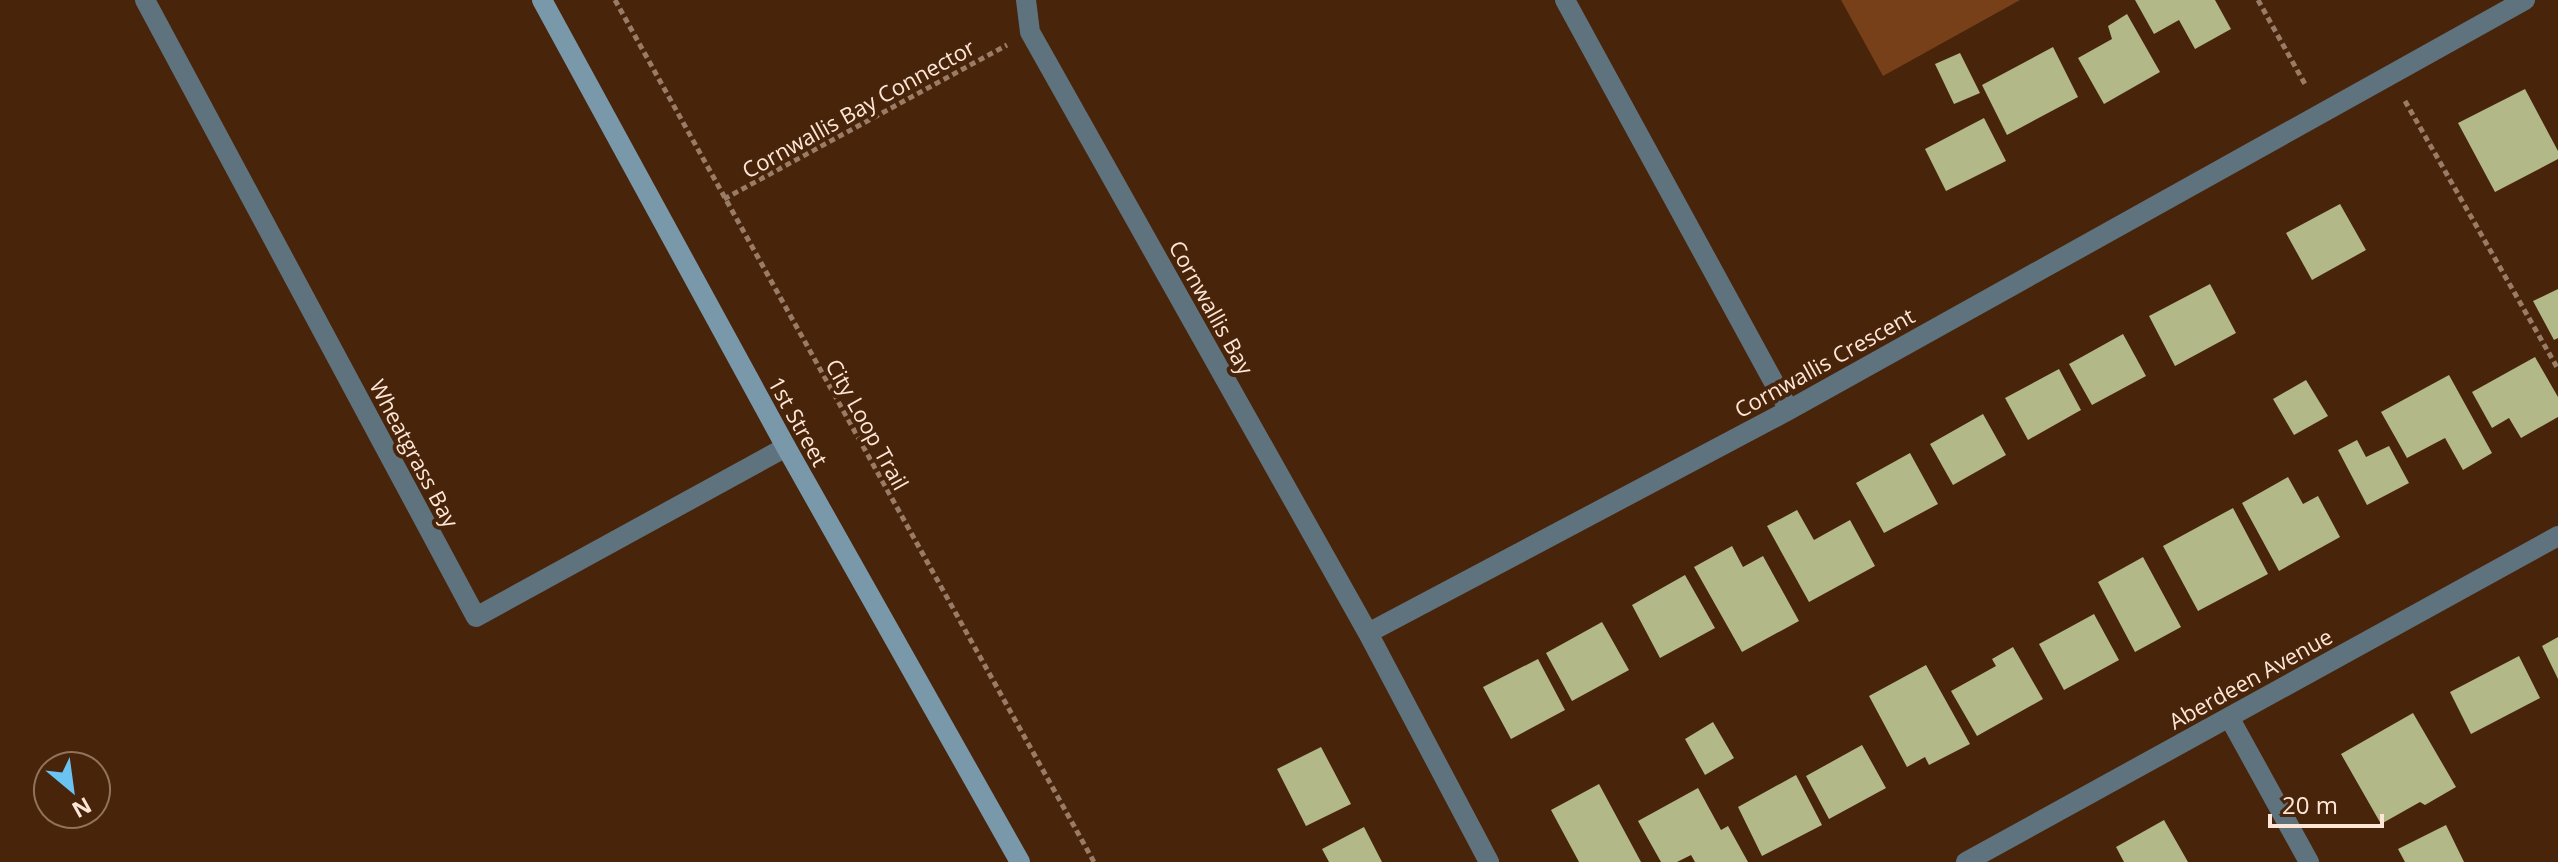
<svg xmlns="http://www.w3.org/2000/svg" width="2558" height="862" viewBox="0 0 2558 862" font-family="'Open Sans',sans-serif">
	<style>
		.green { fill: #774018 }
		.building { fill: #b2b888 }
		.lines { fill: none; stroke-linecap: round; stroke-linejoin: round }
		.path { stroke: #9a7b66; stroke-width: 5; stroke-dasharray: 6 4; stroke-linecap: butt }
		.street { stroke: #5f737e; stroke-width: 20 }
		.secondary { stroke: #7999ab; stroke-width: 20 }
		.labels { text-anchor: middle; dominant-baseline: central; stroke-width: 8; stroke-linejoin: round; paint-order: stroke }
		.street-label { font-size: 22px; fill: #fee6d7; stroke: #48240a }
	</style>
	<rect width="100%" height="100%" fill="#48240a"/>
	<path class="green" d="M 1841,0 L 2020,0 L 1883,76 Z"/>
	<path class="building" d="M 2135,0 L 2215,0 L 2231,29 L 2195,49 L 2179,20 L 2154,34 Z
		M 2127,14 L 2160,72 L 2104,104 L 2078,58 L 2112,39 L 2108,26 Z
		M 2053,47 L 2078,97 L 2007,135 L 1982,85 Z
		M 1960,53 L 1980,93 L 1954,104 L 1935,64 Z
		M 2525,89 L 2558,151 L 2558,159 L 2495,192 L 2458,123 Z
		M 1984,118 L 2006,161 L 1946,191 L 1925,149 Z
		M 2340,204 L 2366,250 L 2312,280 L 2286,233 Z
		M 2210,284 L 2236,333 L 2175,366 L 2149,316 Z
		M 2558,289 L 2558,338 L 2554,340 L 2533,301 Z
		M 2123,334 L 2146,376 L 2092,405 L 2069,364 Z
		M 2535,357 L 2558,397 L 2558,417 L 2521,438 L 2509,418 L 2492,428 L 2472,392 Z
		M 2059,369 L 2081,410 L 2028,440 L 2005,398 Z
		M 2449,375 L 2492,453 L 2463,470 L 2445,438 L 2407,458 L 2381,412 Z
		M 2306,380 L 2328,416 L 2294,435 L 2273,399 Z
		M 1983,414 L 2006,455 L 1953,485 L 1930,444 Z
		M 2357,440 L 2366,457 L 2389,446 L 2409,483 L 2367,505 L 2338,450 Z
		M 1910,453 L 1938,504 L 1884,533 L 1856,483 Z
		M 2288,477 L 2303,504 L 2318,496 L 2340,537 L 2279,571 L 2242,503 Z
		M 2233,508 L 2268,574 L 2198,611 L 2163,546 Z
		M 1797,510 L 1814,540 L 1850,520 L 1875,566 L 1809,602 L 1767,526 Z
		M 1732,546 L 1743,567 L 1763,556 L 1799,621 L 1742,652 L 1694,567 Z
		M 2143,557 L 2181,627 L 2135,652 L 2098,582 Z
		M 1685,575 L 1715,628 L 1660,658 L 1632,605 Z
		M 2094,614 L 2119,660 L 2064,690 L 2039,644 Z
		M 1602,622 L 1629,670 L 1572,701 L 1546,653 Z
		M 2558,637 L 2558,679 L 2542,646 Z
		M 2013,647 L 2043,699 L 1977,736 L 1951,691 L 1996,666 L 1992,659 Z
		M 2519,656 L 2540,698 L 2471,734 L 2450,692 Z
		M 1538,659 L 1565,710 L 1511,739 L 1483,687 Z
		M 1926,665 L 1970,744 L 1929,765 L 1925,757 L 1907,767 L 1869,696 Z
		M 2413,713 L 2456,787 L 2425,805 L 2420,802 L 2381,824 L 2341,754 Z
		M 1713,722 L 1734,758 L 1705,775 L 1685,739 Z
		M 1862,745 L 1886,788 L 1829,819 L 1806,776 Z
		M 1321,747 L 1351,804 L 1306,826 L 1277,769 Z
		M 1796,775 L 1822,825 L 1762,856 L 1738,807 Z
		M 1599,784 L 1641,862 L 1579,862 L 1551,810 Z
		M 1698,788 L 1721,830 L 1728,826 L 1748,862 L 1695,862 L 1691,855 L 1677,862 L 1661,862 L 1638,821 Z
		M 2164,820 L 2188,862 L 2124,862 L 2116,847 Z
		M 2446,825 L 2464,862 L 2405,862 L 2398,849 Z
		M 1364,827 L 1382,862 L 1329,862 L 1322,849 Z"/>
	<g class="lines">
		<path class="path" d="M 615,0 L 1094,862
			M 2258,0 L 2306,86
			M 2405,101 L 2558,369
			M 724,199 L 1007,45"/>
		<path class="street" d="M 145,0 L 476,617 L 786,447
			M 1026,0 L 1030,32 L 1368,633
			M 1565,0 L 1789,410
			M 2229,717 L 2309,862
			M 1489,862 L 1368,633 L 1789,410 L 2525,0
			M 1966,862 L 2558,536"/>
		<path class="secondary" d="M 542,0 L 786,447 L 1020,862"/>
	</g>
	<g class="labels">
		<g class="street-label">
			<text transform="translate(858 108) rotate(-29)">Cornwallis Bay Connector</text>
			<text transform="translate(1212 307) rotate(61)">Cornwallis Bay</text>
			<text transform="translate(1824 362) rotate(-29)">Cornwallis Crescent</text>
			<text transform="translate(799 421) rotate(61)">1st Street</text>
			<text transform="translate(868 424) rotate(61)">City Loop Trail</text>
			<text transform="translate(415 453) rotate(62)">Wheatgrass Bay</text>
			<text transform="translate(2250 678) rotate(-29)">Aberdeen Avenue</text>
		</g>
	</g>
	<g transform="translate(72 790) rotate(151)"><circle r="38" fill="#48240a" stroke="#91725c" stroke-width="2"/>
	<path d="M0-6L14 30L0 20L-14 30Z" fill="#6ac3f1"/>
	<text y="-12" font-size="22" font-weight="bold" text-anchor="middle" fill="#fee6d7">N</text>
	</g>
	<path d="M2270 814v12h112v-12" fill="none" stroke="#fee6d7" stroke-width="4"/>
	<text x="2282" y="814" font-size="24" fill="#fee6d7" stroke="#48240a" stroke-width="6" paint-order="stroke">20 m</text>
</svg>
